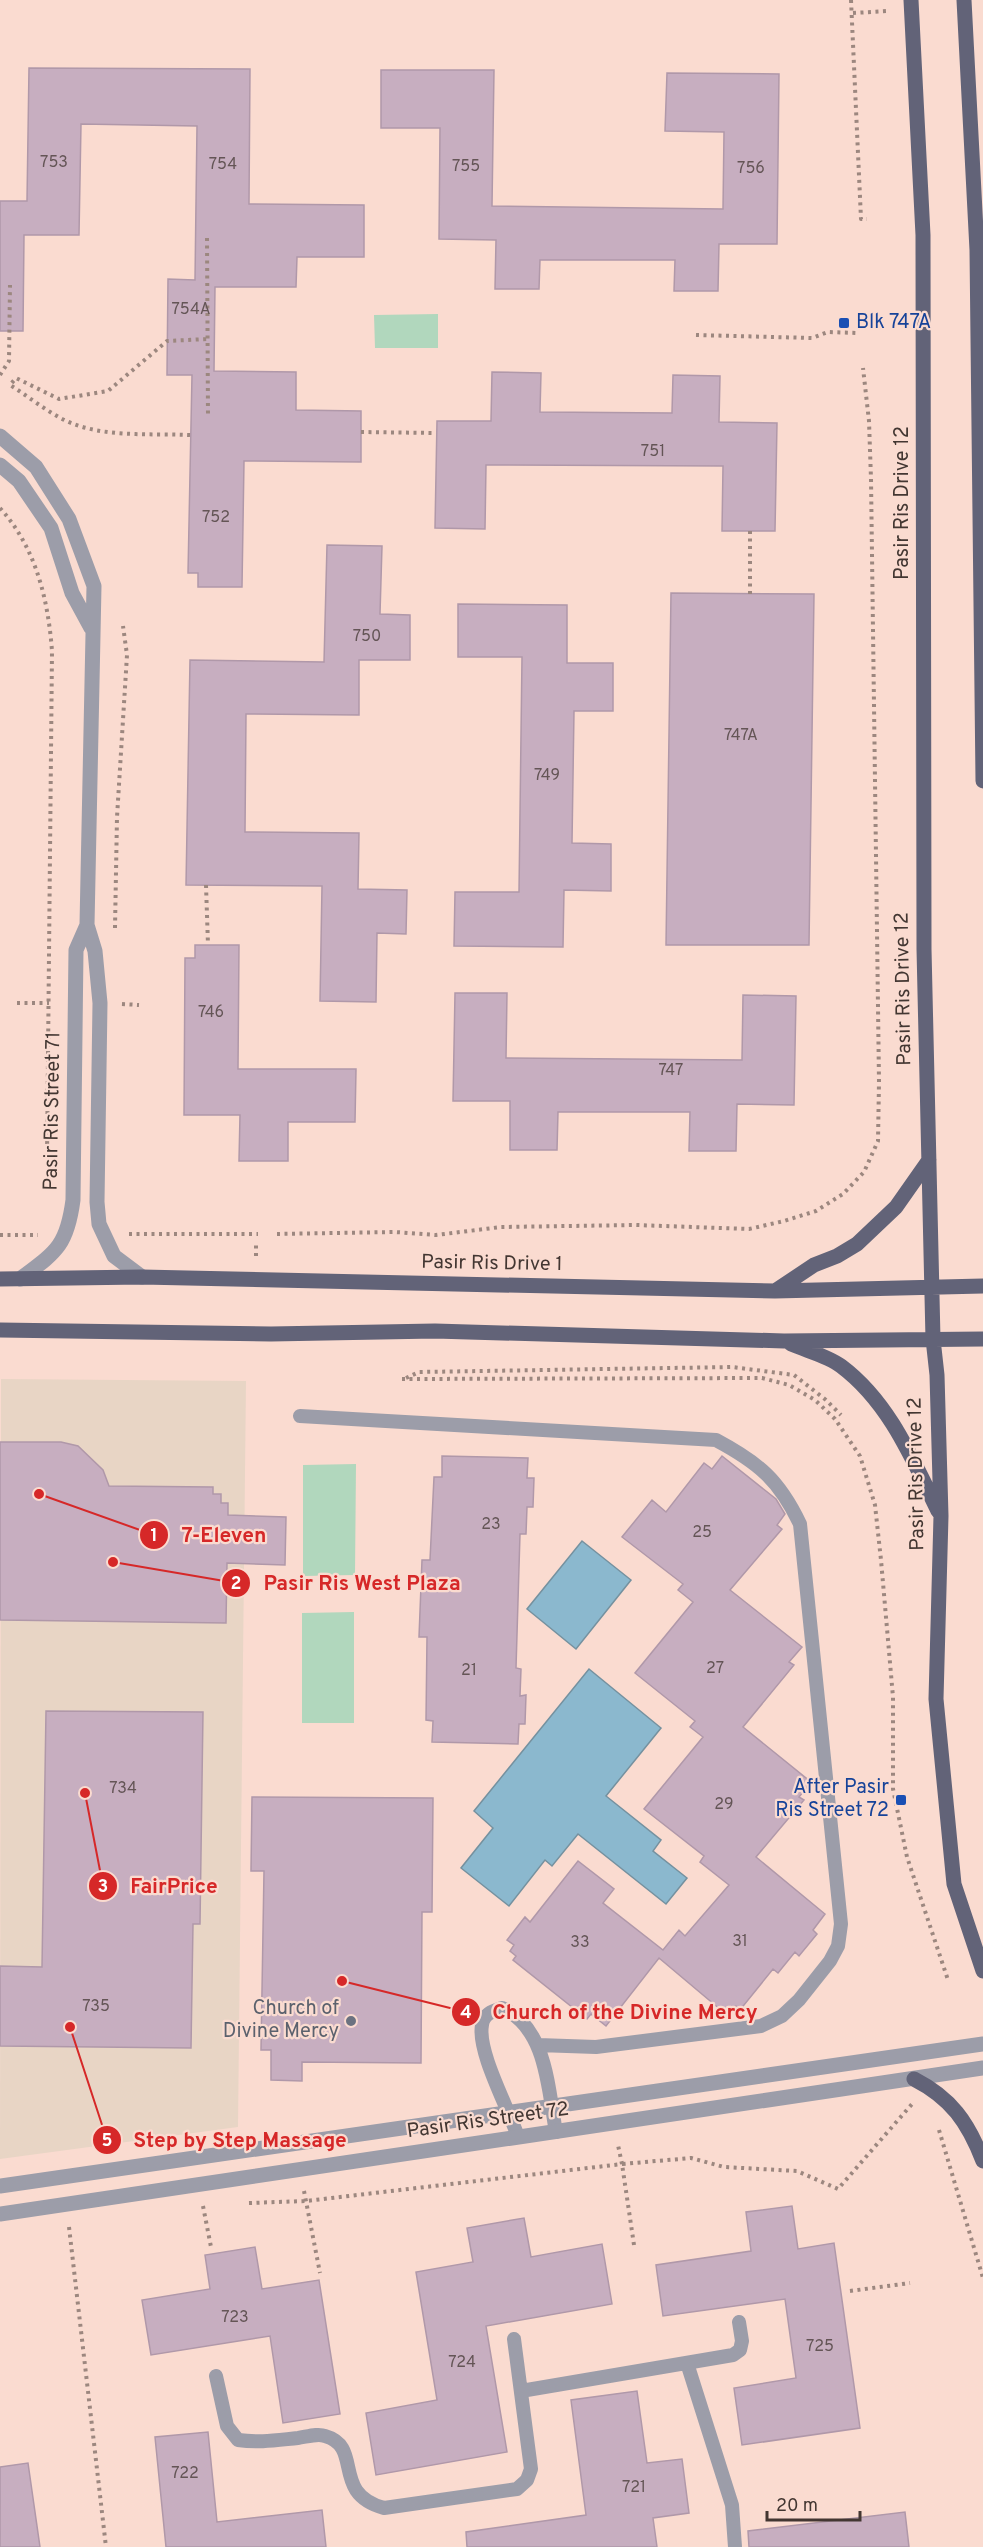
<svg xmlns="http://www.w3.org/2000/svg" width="983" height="2547" viewBox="0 0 983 2547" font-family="Overpass,sans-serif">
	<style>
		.commercial { fill: #e8d5c5 }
		.green { fill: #b1d7bd }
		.water { fill: #8bb8ce; stroke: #75919f; stroke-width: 1.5 }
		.building { fill: #c7aec0; stroke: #b098a9; stroke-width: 1.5 }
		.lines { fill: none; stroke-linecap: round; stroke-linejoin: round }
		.path { stroke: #9c877f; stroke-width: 4; stroke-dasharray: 3 4.5; stroke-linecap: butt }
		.service { stroke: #9c9da9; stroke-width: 14 }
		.minor { stroke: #9c9da9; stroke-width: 15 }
		.primary { stroke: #626378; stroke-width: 15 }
		.transit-dot { fill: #1a4fb4; stroke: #fadbd0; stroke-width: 2 }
		.worship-dot { fill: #6b7280; stroke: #fadbd0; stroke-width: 2 }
		.labels { text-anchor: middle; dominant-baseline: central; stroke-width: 4.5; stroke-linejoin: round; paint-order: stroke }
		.number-label { font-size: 16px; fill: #645556 }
		.transit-label { font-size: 20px; fill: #164399; stroke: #fadbd0; text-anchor: start }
		.street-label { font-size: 20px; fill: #433732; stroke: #fadbd0 }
		.worship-label { font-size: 20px; fill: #5b616d; stroke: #fadbd0; text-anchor: end }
		.leader { fill: none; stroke: #d62828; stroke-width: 2 }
		.callout-dot { fill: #d62828; stroke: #fadbd0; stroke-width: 2 }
		.mark-label { font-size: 18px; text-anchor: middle; font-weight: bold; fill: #fff }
		.callout-label { font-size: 21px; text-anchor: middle; font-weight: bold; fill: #d62828; stroke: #fadbd0; stroke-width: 4.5; stroke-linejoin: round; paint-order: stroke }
	</style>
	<rect width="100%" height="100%" fill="#fadbd0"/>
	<path class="commercial" d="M 1,1379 L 246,1381 L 238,2127 L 0,2159 Z"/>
	<path class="green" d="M 438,314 L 438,348 L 375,348 L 374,315 Z
		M 356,1464 L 355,1575 L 303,1576 L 303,1465 Z
		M 354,1612 L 354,1723 L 302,1723 L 302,1613 Z"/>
	<path class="water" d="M 582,1541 L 631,1580 L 576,1649 L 527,1609 Z
		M 589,1669 L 661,1728 L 606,1796 L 661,1840 L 653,1851 L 687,1878 L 666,1904 L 578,1834 L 552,1866 L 545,1860 L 509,1906 L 461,1868 L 493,1828 L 474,1811 Z"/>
	<path class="building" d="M 29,68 L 250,69 L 249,204 L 364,205 L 364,257 L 297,257 L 296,287 L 215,287 L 214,371 L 296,372 L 296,410 L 361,411 L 361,462 L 244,461 L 242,587 L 198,587 L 198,573 L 188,573 L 192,375 L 167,375 L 168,279 L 195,280 L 197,126 L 81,124 L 79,235 L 24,235 L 23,331 L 0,331 L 0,201 L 27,201 Z
		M 381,70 L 494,70 L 492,206 L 723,209 L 724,132 L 665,131 L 667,73 L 779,74 L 777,244 L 719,244 L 718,291 L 674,291 L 675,260 L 540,260 L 539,289 L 495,289 L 496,240 L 439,239 L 440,128 L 381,128 Z
		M 492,372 L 541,373 L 540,412 L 672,413 L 673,375 L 720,376 L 719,422 L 777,423 L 775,531 L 722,531 L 723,466 L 486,465 L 485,529 L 435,528 L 437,421 L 491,421 Z
		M 327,545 L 382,546 L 380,614 L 410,615 L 410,660 L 359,660 L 359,715 L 246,714 L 245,832 L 359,833 L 358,889 L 407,890 L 406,934 L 377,933 L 376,1002 L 320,1001 L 322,886 L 186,885 L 190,660 L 324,662 Z
		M 671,593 L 814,594 L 809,945 L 666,945 Z
		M 458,604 L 567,605 L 567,663 L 613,663 L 613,711 L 574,711 L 572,843 L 611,844 L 611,891 L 564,890 L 563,947 L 454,946 L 455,892 L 519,892 L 522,657 L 458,657 Z
		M 195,945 L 239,945 L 238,1069 L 356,1069 L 355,1122 L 288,1122 L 288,1161 L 239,1161 L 240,1115 L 184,1115 L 185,958 L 195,958 Z
		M 455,993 L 507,993 L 506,1058 L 742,1060 L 743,995 L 796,996 L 794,1105 L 737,1104 L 736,1151 L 689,1151 L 690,1112 L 558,1112 L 557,1150 L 510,1150 L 510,1101 L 453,1101 Z
		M 0,1442 L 61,1442 L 78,1446 L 103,1470 L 109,1486 L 213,1487 L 213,1494 L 221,1494 L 221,1503 L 228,1503 L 228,1515 L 286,1517 L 285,1565 L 227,1563 L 226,1623 L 0,1620 Z
		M 442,1456 L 528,1458 L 527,1478 L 534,1478 L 533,1507 L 527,1507 L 526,1534 L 520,1534 L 516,1668 L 521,1669 L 520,1696 L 526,1695 L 525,1724 L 519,1724 L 518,1744 L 432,1742 L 433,1721 L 426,1720 L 427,1637 L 419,1637 L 422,1560 L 430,1560 L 434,1477 L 442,1477 Z
		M 722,1456 L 776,1499 L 785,1514 L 777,1525 L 782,1529 L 730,1590 L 802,1647 L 789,1662 L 794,1665 L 743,1727 L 811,1782 L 799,1797 L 804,1800 L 756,1857 L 825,1914 L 813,1930 L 817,1934 L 799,1956 L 795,1952 L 778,1973 L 773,1969 L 740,2010 L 736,2006 L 728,2016 L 659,1958 L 606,2026 L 591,2014 L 587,2019 L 513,1960 L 516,1956 L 510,1951 L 514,1945 L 507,1940 L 525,1917 L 530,1922 L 578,1861 L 614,1889 L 603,1903 L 663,1950 L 679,1930 L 685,1936 L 729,1885 L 700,1862 L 704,1856 L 644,1809 L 703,1737 L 690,1727 L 695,1721 L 635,1673 L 693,1602 L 678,1590 L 683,1584 L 622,1537 L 652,1500 L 666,1512 L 704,1463 L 712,1469 Z
		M 46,1711 L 203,1712 L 200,1924 L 193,1924 L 191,2048 L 0,2046 L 0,1966 L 42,1967 Z
		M 252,1797 L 433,1798 L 432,1912 L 422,1912 L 421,2063 L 302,2062 L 302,2081 L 271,2080 L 271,2050 L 261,2050 L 264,1871 L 251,1871 Z
		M 792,2206 L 798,2249 L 834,2243 L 860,2428 L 742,2445 L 734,2388 L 796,2378 L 785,2299 L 663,2316 L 656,2265 L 751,2251 L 746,2212 Z
		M 524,2218 L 531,2257 L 602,2244 L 612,2304 L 486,2326 L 507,2452 L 376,2475 L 366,2413 L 437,2400 L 416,2272 L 473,2262 L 467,2228 Z
		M 255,2247 L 262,2289 L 319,2280 L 340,2414 L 283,2423 L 270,2336 L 151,2355 L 142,2300 L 210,2289 L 205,2255 Z
		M 637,2391 L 647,2463 L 682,2459 L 689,2513 L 653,2518 L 657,2547 L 467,2547 L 466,2532 L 586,2515 L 571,2400 Z
		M 208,2432 L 217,2522 L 322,2510 L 326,2547 L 166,2547 L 155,2437 Z
		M 28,2463 L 40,2547 L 0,2547 L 0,2467 Z
		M 905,2512 L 909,2547 L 749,2547 L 748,2531 Z"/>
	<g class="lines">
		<path class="path" d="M 851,0 L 861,219 L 867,219
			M 853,13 L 888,11
			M 207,238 L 208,418
			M 696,335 L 812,338 L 828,332 L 856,333
			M 0,375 L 9,361 L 10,285
			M 361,432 L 436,433
			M 190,435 C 147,433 95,439 57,416 C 41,407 26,395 10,385 L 16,378 L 59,399 L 108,391 L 167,341 L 207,339
			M 0,508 C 36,548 48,599 52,651 L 47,1157
			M 750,594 L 750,531
			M 206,885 L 208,945
			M 115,928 L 117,817 L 127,655 L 123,626
			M 17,1003 L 49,1003
			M 122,1004 L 139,1005
			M 129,1234 L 258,1234
			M 277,1234 L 395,1232 L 436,1235 L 501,1227 L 636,1225 L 749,1229 L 784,1221 L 816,1211 L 843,1194 L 864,1172 L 878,1141 L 879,1082 L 871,479 L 869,421 L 863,368
			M 0,1235 L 38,1235
			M 256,1256 L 256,1245
			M 406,1378 L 419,1372 L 732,1367 L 794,1375 L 826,1400 L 841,1415
			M 402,1379 L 762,1378 L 789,1385 L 815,1400 L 835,1419 L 860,1456 L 875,1505 L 881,1560 L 893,1697 L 893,1789 L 907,1857 L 948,1980
			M 939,2130 L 983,2278
			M 304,2191 L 320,2273
			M 249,2203 L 306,2201 L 622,2164 L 618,2145
			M 203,2206 L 211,2247
			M 69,2227 L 106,2547
			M 634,2245 L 622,2164 L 691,2158 L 724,2167 L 797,2171 L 838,2189 L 912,2104
			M 850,2291 L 910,2283"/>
		<path class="service" d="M 300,1416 L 716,1440 C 759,1463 779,1480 800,1524 L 841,1924 L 838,1946 L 830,1961 L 799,2000 L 782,2016 L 761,2026 L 596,2047 L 538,2045
			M 518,2137 C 509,2109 477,2052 482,2025 C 483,2014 493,2011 502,2008 C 547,2028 548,2089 556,2132
			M 687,2363 L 732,2505 L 735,2547
			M 216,2376 L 227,2426 L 238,2440 C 259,2443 277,2440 298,2438 C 306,2437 318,2433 325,2436 C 364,2447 330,2493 384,2508 L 517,2489 L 527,2480 L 531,2469 L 514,2339
			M 521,2391 L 733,2355 L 740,2350 L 742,2341 L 739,2322"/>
		<path class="minor" d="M 0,436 L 36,467 L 69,519 L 94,586 L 87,925 L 95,951 L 100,1003 L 97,1202 L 99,1224 L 114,1256 L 142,1277
			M 0,465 L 19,481 L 51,528 L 72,593 L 91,628
			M 20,1279 C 56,1252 67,1246 73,1200 L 76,950 L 87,925
			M 0,2186 L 983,2044
			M 0,2214 L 983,2068"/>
		<path class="primary" d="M 911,0 L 923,235 L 924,949 L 933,1339 L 937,1375 L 941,1516 L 936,1699 L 954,1884 L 983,1971
			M 964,0 L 977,250 L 983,781
			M 0,1279 L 142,1277 L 775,1291 L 983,1286
			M 775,1291 L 814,1265 L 837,1256 L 857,1244 L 896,1207 L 929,1160
			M 0,1330 L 271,1334 L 435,1331 L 784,1341 L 983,1339
			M 791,1344 C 807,1351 828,1356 841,1366 C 889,1402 912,1458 938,1511
			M 914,2079 C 951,2098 968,2122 983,2161"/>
	</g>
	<g class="transit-dot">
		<rect x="838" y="317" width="12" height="12" rx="3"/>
		<rect x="895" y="1794" width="12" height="12" rx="3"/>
	</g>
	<circle class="worship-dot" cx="351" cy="2021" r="6"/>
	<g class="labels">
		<g class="number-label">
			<text x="54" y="163">753</text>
			<text x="223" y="165">754</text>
			<text x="466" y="167">755</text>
			<text x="751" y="169">756</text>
			<text x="191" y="310">754A</text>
			<text x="653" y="452">751</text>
			<text x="216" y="518">752</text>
			<text x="367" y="637">750</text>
			<text x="741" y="736">747A</text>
			<text x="547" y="776">749</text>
			<text x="211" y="1013">746</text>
			<text x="671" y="1071">747</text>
			<text x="491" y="1525">23</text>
			<text x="702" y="1533">25</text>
			<text x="715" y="1669">27</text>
			<text x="469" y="1671">21</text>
			<text x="123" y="1789">734</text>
			<text x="724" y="1805">29</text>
			<text x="740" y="1942">31</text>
			<text x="580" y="1943">33</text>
			<text x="96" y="2007">735</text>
			<text x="235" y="2318">723</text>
			<text x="820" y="2347">725</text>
			<text x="462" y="2363">724</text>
			<text x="185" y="2474">722</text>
			<text x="634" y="2488">721</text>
		</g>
		<g class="transit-label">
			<text x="856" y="323">Blk 747A</text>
			<text x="889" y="1788" text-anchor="end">After Pasir<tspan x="889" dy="23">Ris Street 72</tspan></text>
		</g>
		<g class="street-label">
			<text transform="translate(903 503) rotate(-90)">Pasir Ris Drive 12</text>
			<text transform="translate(904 989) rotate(-91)">Pasir Ris Drive 12</text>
			<text transform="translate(53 1111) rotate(-89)">Pasir Ris Street 71</text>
			<text transform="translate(492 1264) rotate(1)">Pasir Ris Drive 1</text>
			<text transform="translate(917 1474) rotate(-91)">Pasir Ris Drive 12</text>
			<text transform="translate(488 2121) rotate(-8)">Pasir Ris Street 72</text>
		</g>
		<g class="worship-label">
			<text x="339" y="2009">Church of<tspan x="339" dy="23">Divine Mercy</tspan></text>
		</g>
	</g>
	<path class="leader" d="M39 1494L154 1535M113 1562L236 1583M85 1793L103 1886M342 1981L466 2012M70 2027L107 2140"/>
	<g class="callout-dot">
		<circle cx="39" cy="1494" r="6"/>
		<circle cx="113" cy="1562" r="6"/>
		<circle cx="85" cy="1793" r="6"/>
		<circle cx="342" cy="1981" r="6"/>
		<circle cx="70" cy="2027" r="6"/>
		<circle cx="154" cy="1535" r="15"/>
		<circle cx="236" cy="1583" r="15"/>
		<circle cx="103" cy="1886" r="15"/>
		<circle cx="466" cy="2012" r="15"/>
		<circle cx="107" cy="2140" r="15"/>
	</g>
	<g class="mark-label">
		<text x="154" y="1541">1</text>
		<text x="236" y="1589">2</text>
		<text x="103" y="1892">3</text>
		<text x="466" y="2018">4</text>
		<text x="107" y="2146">5</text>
	</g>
	<g class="callout-label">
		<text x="224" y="1542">7-Eleven</text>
		<text x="362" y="1590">Pasir Ris West Plaza</text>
		<text x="174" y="1893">FairPrice</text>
		<text x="625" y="2019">Church of the Divine Mercy</text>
		<text x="240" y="2147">Step by Step Massage</text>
	</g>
	<path d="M767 2511v9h93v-9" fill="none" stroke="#433732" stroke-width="3"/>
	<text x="776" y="2511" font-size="18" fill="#433732" stroke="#fadbd0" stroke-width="4.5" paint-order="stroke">20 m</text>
</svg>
